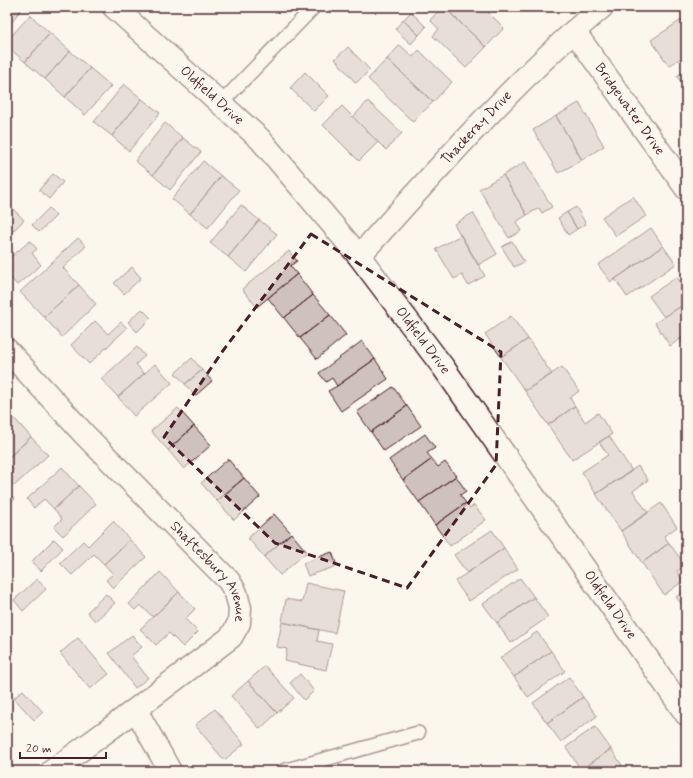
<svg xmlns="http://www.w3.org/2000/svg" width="693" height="778" viewBox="0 0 693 778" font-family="Mynerve,sans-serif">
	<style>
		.building { fill: #cfc2bc; stroke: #4a1f2b }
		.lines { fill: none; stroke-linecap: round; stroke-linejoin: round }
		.lane-casing { stroke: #4a1f2b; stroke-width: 16 }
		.street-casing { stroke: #4a1f2b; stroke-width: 25 }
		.lane { stroke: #fbf7ec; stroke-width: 13 }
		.street { stroke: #fbf7ec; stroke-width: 22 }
		.marked { fill: none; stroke: #4a1f2b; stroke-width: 3; stroke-dasharray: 8 5; stroke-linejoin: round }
		.labels { text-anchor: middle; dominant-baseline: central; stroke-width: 3.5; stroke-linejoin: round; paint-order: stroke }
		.street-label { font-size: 14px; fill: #4a1f2b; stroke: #fbf7ec }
	</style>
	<rect width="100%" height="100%" fill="#fbf7ec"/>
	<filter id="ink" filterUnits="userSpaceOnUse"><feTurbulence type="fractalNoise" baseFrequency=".025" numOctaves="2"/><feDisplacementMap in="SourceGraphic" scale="8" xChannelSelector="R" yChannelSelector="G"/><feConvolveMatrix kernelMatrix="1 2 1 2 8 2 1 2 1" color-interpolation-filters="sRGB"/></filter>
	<g filter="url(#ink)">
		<path class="building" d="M 7,7 L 23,7 L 7,29 Z
			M 442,7 L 444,7 L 486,47 L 466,68 L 433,36 L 439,29 L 430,20 Z
			M 458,7 L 483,7 L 504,28 L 486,47 L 451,14 Z
			M 411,12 L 426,27 L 419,35 L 403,20 Z
			M 30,15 L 50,33 L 25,62 L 7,46 L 7,41 Z
			M 686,17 L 686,55 L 669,66 L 651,40 Z
			M 403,20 L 419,35 L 411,44 L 395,29 Z
			M 50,33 L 70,51 L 45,79 L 25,62 Z
			M 400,45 L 413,57 L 419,50 L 452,82 L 433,102 L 387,59 Z
			M 348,47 L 370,70 L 356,83 L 335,59 Z
			M 70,51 L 90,68 L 65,97 L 45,79 Z
			M 387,59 L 433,102 L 413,122 L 368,79 Z
			M 90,68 L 111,86 L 85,115 L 65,97 Z
			M 686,70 L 686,90 L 677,76 Z
			M 305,72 L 329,96 L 314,111 L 290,88 Z
			M 124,84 L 142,99 L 112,136 L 94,122 Z
			M 142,99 L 160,113 L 129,151 L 112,136 Z
			M 368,101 L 402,133 L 386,150 L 353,117 Z
			M 579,103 L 604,146 L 582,160 L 556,116 Z
			M 342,106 L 378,142 L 359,161 L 323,125 Z
			M 556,116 L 582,160 L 558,173 L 533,130 Z
			M 165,123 L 183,138 L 153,175 L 135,161 Z
			M 183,138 L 201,152 L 170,190 L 153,175 Z
			M 203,161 L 221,176 L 190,214 L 172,199 Z
			M 525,162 L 552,207 L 542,213 L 539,208 L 527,215 L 503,175 Z
			M 53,174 L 63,182 L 49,199 L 39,190 Z
			M 503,175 L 527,215 L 516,222 L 521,231 L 509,238 L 479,189 Z
			M 221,176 L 239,190 L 208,228 L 190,214 Z
			M 633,196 L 646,216 L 616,236 L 602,217 Z
			M 7,203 L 24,220 L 7,237 Z
			M 241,205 L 259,220 L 228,257 L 210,243 Z
			M 576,207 L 586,224 L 577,229 L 567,212 Z
			M 49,208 L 56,216 L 39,232 L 32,225 Z
			M 567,212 L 577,229 L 568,235 L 558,218 Z
			M 473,213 L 497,254 L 478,265 L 454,224 Z
			M 259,220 L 277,234 L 246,272 L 228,257 Z
			M 651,228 L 663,246 L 611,282 L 598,265 Z
			M 461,235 L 485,276 L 468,285 L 462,275 L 454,279 L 436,249 Z
			M 78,238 L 86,246 L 63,268 L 79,285 L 44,317 L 20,292 Z
			M 30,241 L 37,249 L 32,253 L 41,265 L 17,285 L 7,274 L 7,260 Z
			M 512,241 L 524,262 L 514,267 L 502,247 Z
			M 663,246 L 676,264 L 627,297 L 615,279 Z
			M 289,251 L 297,261 L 290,266 L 297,274 L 257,307 L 242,289 Z
			M 132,267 L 141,278 L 124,294 L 114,283 Z
			M 297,274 L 313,295 L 284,318 L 268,298 Z
			M 677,277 L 682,286 L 686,283 L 686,303 L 664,317 L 649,296 Z
			M 79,285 L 96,304 L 62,337 L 44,317 Z
			M 313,295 L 330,315 L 300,338 L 284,318 Z
			M 686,303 L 686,335 L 670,346 L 655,323 Z
			M 142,309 L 151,318 L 137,332 L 128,322 Z
			M 330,315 L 346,335 L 317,359 L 300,338 Z
			M 511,316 L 528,339 L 501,357 L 485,334 Z
			M 95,321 L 108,334 L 121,322 L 127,328 L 89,364 L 71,345 Z
			M 686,335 L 686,350 L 680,339 Z
			M 528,339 L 552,374 L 525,391 L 501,357 Z
			M 362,341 L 375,359 L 337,386 L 332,378 L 326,382 L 319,373 Z
			M 137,347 L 145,356 L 136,364 L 144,374 L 118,397 L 101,379 Z
			M 192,358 L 202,370 L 185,384 L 175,373 Z
			M 375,359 L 388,379 L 341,411 L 328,391 L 337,386 Z
			M 155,364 L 172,383 L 134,416 L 118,397 Z
			M 562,367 L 579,391 L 570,398 L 575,406 L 548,425 L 525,391 Z
			M 202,370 L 212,381 L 195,396 L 185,384 Z
			M 393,387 L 407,406 L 371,432 L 357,412 Z
			M 407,406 L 421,426 L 384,451 L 371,432 Z
			M 575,406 L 585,422 L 598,413 L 612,434 L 572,460 L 548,425 Z
			M 178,408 L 194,426 L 168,450 L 151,431 Z
			M 14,418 L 31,437 L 7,459 L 7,424 Z
			M 194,426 L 211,445 L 184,469 L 168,450 Z
			M 425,434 L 435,448 L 427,453 L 432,459 L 403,480 L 389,460 Z
			M 609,436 L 632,471 L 596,494 L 582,472 L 608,455 L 599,442 Z
			M 31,437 L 48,455 L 14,486 L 7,479 L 7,476 L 14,470 L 7,463 L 7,459 Z
			M 228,459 L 244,478 L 217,501 L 201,483 Z
			M 432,459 L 438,467 L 445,462 L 456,476 L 419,502 L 403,480 Z
			M 638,466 L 648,480 L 633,491 L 648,513 L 621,531 L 596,494 Z
			M 62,467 L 79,486 L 54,509 L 44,499 L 34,508 L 27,499 Z
			M 456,476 L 466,491 L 460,495 L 466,503 L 435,525 L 419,502 Z
			M 244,478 L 260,497 L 234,520 L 217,501 Z
			M 79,486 L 96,504 L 63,536 L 54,527 L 62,519 L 54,509 Z
			M 7,491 L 15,499 L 7,507 Z
			M 466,503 L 470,508 L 474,505 L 486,520 L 450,546 L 435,525 Z
			M 661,503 L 677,527 L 664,536 L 669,543 L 642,563 L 621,531 Z
			M 274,514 L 291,533 L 264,557 L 248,538 Z
			M 113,521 L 130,540 L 104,564 L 94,554 L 72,575 L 60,563 L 83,541 L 88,546 Z
			M 492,530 L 504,548 L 467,573 L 454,555 Z
			M 291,533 L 307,552 L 280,575 L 264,557 Z
			M 54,539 L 63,548 L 41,571 L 32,561 Z
			M 130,540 L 146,557 L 113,588 L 106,580 L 113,574 L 104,564 Z
			M 669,543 L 685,565 L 677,571 L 683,581 L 664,595 L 642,563 Z
			M 504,548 L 518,569 L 469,601 L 455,581 Z
			M 332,552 L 337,566 L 308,576 L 303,563 Z
			M 160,572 L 179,592 L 153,617 L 140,605 L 135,610 L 129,604 Z
			M 520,578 L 534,597 L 497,623 L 483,604 Z
			M 37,579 L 46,589 L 23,611 L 14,600 Z
			M 306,583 L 344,591 L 335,633 L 282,622 L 286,599 L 302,602 Z
			M 686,590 L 686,610 L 676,597 Z
			M 179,592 L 195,609 L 185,619 L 198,632 L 183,647 L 169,633 L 156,645 L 140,629 Z
			M 106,594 L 115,603 L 95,621 L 87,612 Z
			M 534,597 L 548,617 L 511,643 L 497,623 Z
			M 282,622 L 319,630 L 317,641 L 332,644 L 326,670 L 285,661 L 287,649 L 277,647 Z
			M 537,632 L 551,651 L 514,677 L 500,658 Z
			M 132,635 L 142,647 L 131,656 L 148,678 L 135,688 L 109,653 Z
			M 78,638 L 109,674 L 90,689 L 60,653 Z
			M 551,651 L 565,671 L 528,697 L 514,677 Z
			M 265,666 L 294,698 L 277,713 L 248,681 Z
			M 300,674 L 314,691 L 304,700 L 290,683 Z
			M 569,677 L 583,697 L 547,723 L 533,703 Z
			M 248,681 L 277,713 L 260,729 L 231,696 Z
			M 23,690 L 43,712 L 34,720 L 14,698 Z
			M 583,697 L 597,716 L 561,742 L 547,723 Z
			M 215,709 L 244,744 L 224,760 L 195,725 Z
			M 595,727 L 611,749 L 581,770 L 566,747 Z
			M 611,749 L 626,771 L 582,771 L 581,770 Z"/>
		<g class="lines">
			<g class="lane-casing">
				<path id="lane" d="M 221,103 L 314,7
					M 283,771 L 418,733"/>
			</g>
			<g class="street-casing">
				<g id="street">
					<path id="s1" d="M 114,7 L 260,139 L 359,256 L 443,367 L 616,613 L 686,714"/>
					<path id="s2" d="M 574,31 L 686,188"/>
					<path id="s3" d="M 359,256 C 437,170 513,82 602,7"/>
					<path id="s4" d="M 7,350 L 85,435 L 229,581 L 236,593 L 240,608 L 239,623 L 231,637 L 111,728 L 52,771"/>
					<path d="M 136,710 L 170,771"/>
				</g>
			</g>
			<use href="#lane" class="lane"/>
			<use href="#street" class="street"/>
		</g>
	</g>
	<path d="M0 0H693V778H0ZM 311,234 L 501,352 L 496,465 L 407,588 L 275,543 L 164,437 L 222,352 Z" fill="#fbf7ec" fill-opacity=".55" fill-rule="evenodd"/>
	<path class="marked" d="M 311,234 L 501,352 L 496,465 L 407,588 L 275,543 L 164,437 L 222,352 Z"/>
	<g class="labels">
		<g class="street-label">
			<text stroke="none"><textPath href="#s1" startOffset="132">Oldfield Drive</textPath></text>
			<text stroke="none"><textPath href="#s2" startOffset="96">Bridgewater Drive</textPath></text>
			<text stroke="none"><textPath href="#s3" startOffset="174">Thackeray Drive</textPath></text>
			<text stroke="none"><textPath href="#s1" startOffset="456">Oldfield Drive</textPath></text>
			<text stroke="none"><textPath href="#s4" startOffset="302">Shaftesbury Avenue</textPath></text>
			<text stroke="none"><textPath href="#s1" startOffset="780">Oldfield Drive</textPath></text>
		</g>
	</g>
	<rect width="693" height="778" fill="none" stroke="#fbf7ec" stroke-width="24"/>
	<rect x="12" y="12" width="669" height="754" fill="none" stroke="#4a1f2b" stroke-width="1.5" filter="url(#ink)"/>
	<path d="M20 752v6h86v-6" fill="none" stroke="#4a1f2b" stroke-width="2"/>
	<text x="26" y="752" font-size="12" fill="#4a1f2b" stroke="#fbf7ec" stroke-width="3" paint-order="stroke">20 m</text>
</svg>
